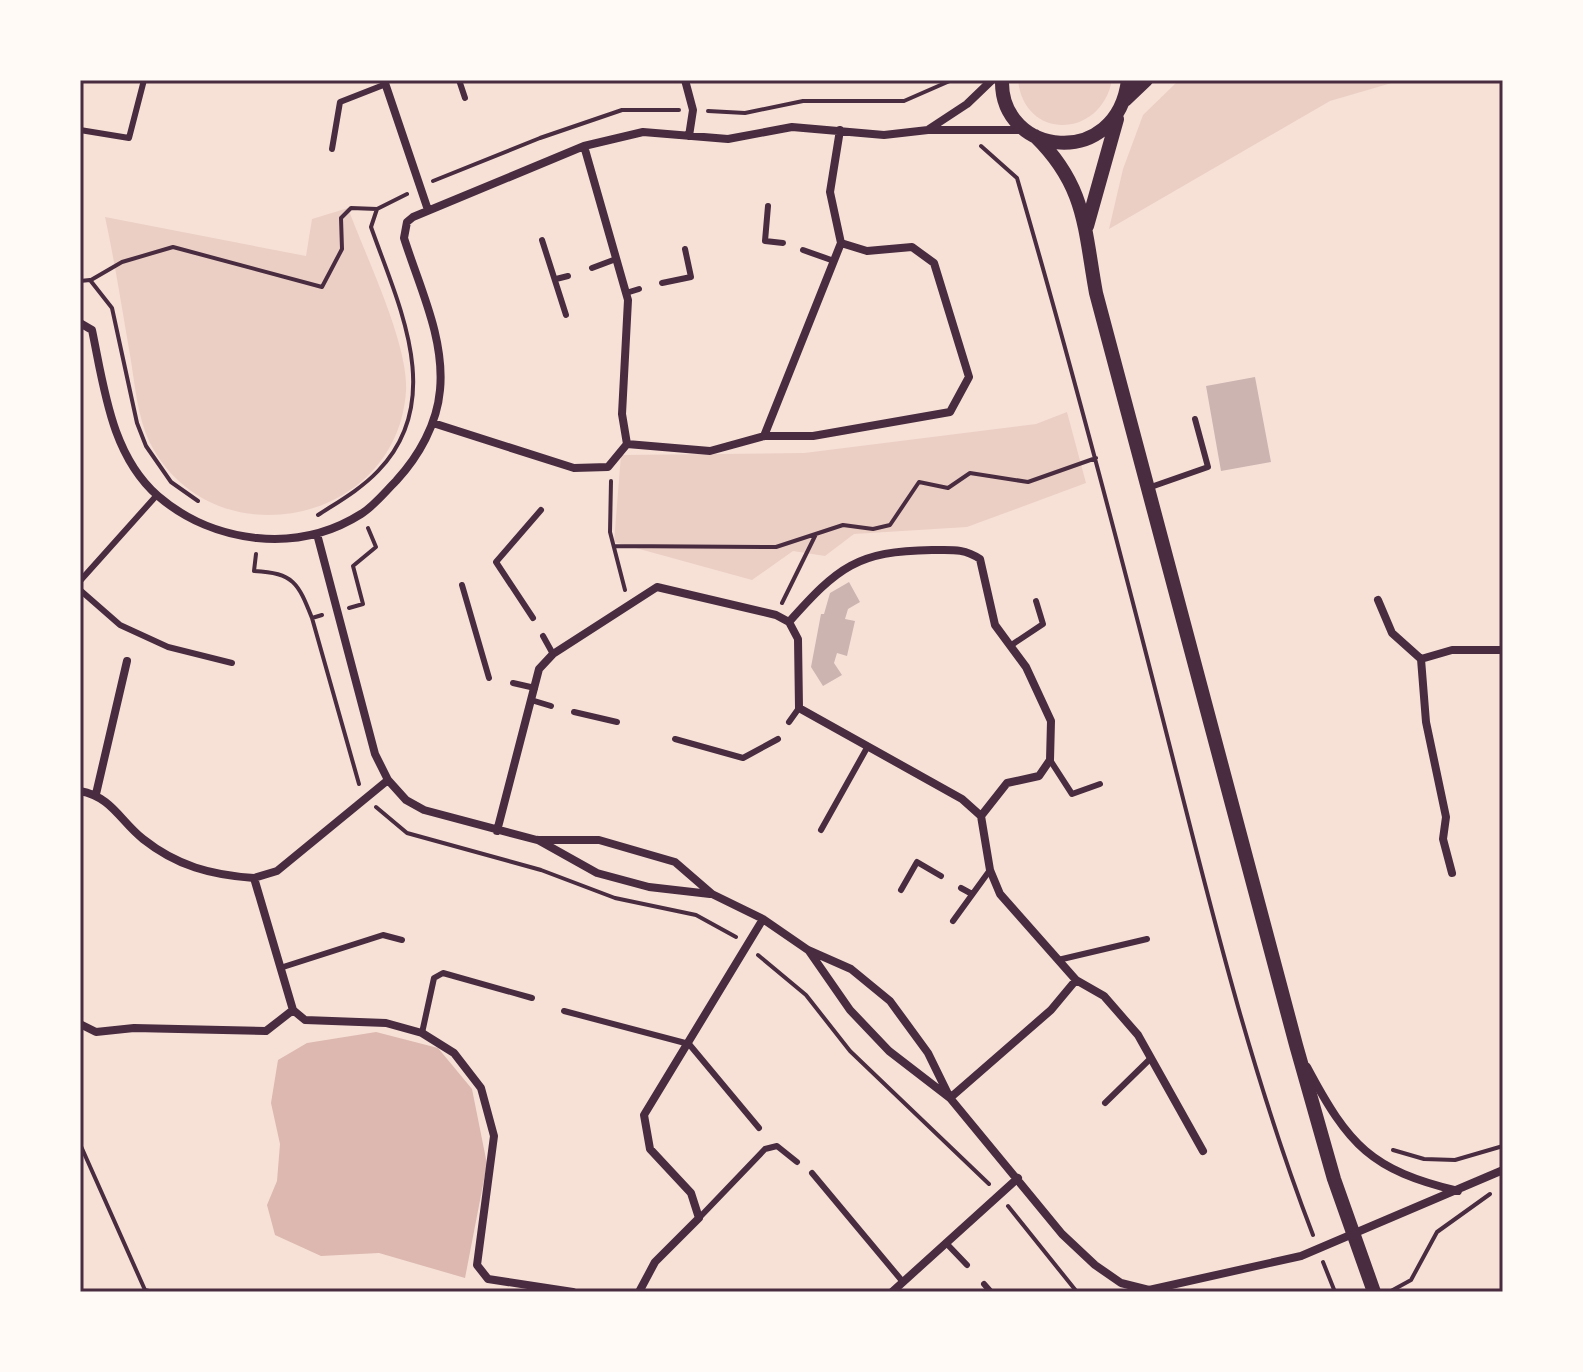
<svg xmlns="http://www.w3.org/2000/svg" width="1583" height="1372" viewBox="0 0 1583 1372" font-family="'Source Sans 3',sans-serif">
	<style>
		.green { fill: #ebcfc5 }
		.water { fill: #dcb8b0 }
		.building { fill: #ccb4b1 }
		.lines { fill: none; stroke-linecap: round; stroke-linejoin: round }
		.path { stroke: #4a2c40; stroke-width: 4 }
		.service { stroke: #4a2c40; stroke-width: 6 }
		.minor { stroke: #4a2c40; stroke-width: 8 }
		.tertiary { stroke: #4a2c40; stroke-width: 14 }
		.neatline { fill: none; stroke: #4a2c40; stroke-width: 3 }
	</style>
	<rect width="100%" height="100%" fill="#f7e1d7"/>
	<path class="green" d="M 1018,80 L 1112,80 C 1101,139 1024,141 1018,80 Z
		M 1179,80 L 1402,80 L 1330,101 L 1109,229 L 1123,169 L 1143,115 Z
		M 348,208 C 365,255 409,344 406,391 C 397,526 211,562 150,443 C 137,416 135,384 130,355 C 122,309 115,263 105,217 L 306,256 L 312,219 Z
		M 1067,412 L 1086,483 L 967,527 L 854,534 L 825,556 L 793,551 L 752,580 L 614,542 L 621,455 L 804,453 L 1036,424 Z"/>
	<path class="water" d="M 376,1032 L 438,1048 L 472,1089 L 487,1164 L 465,1278 L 379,1253 L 321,1256 L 275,1235 L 267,1205 L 277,1181 L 280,1144 L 271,1103 L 278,1060 L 307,1043 Z"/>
	<path class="building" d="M 1255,377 L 1271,462 L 1221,471 L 1206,386 Z
		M 849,582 L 860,602 L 848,609 L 845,619 L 855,621 L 847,656 L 837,653 L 834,663 L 842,675 L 823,686 L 811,667 L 821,614 L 824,614 L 830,593 Z"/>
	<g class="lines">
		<path class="path" d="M 708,111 L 745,113 L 803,101 L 904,101 L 952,80
			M 981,146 L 1017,178 C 1073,369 1123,562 1172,755 C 1213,917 1253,1079 1313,1235
			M 433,181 L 540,138 L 622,110 L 679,110
			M 91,280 L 122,262 L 173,247 L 322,287 L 342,249 L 341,218 L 351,208 L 377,209
			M 80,281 L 90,280 L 112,308 L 137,423 L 146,446 L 171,482 L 198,501
			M 611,481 L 610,532 L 625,590
			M 318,515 C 338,502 361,489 378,471 C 447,400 398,304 371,227 L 377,209 L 407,194
			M 614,546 L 776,547 L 843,525 L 873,529 L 890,525 L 919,482 L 948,488 L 970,473 L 1028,482 L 1096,458
			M 256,554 L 254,571 C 294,573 298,583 312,618
			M 782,603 L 816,534
			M 349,608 L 363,604 L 353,566 L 376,547 L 368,528
			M 322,615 L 312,618 L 359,784
			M 376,807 L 407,833 L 541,870 L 615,898 L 696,915 L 736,937
			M 758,955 L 806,995 L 850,1051 L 989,1184
			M 80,1144 L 145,1290 L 153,1292
			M 1393,1150 L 1424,1159 L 1455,1160 L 1503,1146
			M 1008,1206 L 1077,1292
			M 1323,1262 L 1335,1292
			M 1391,1291 L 1411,1280 L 1437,1232 L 1490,1194"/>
		<path class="service" d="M 459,80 L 465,98
			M 80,130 L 129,138 L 144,80
			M 332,149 L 340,102 L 386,84
			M 768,206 L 765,241 L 783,243
			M 542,240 L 566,315
			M 803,250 L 834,261
			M 592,268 L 616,259
			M 556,279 L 568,276
			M 662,283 L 691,277 L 685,249
			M 626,293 L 639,289
			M 1148,488 L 1208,467 L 1195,419
			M 80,581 L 157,495
			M 462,585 L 489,678
			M 80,590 L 120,625 L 168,647 L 232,663
			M 533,618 L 496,562 L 541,510
			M 543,636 L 553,654
			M 1010,646 L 1043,624 L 1036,601
			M 513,683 L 535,688
			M 531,700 L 551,706
			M 574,712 L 617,722
			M 789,722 L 799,708
			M 675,739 L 743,758 L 778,739
			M 1050,760 L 1072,794 L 1100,784
			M 821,830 L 868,746
			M 961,888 L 972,894
			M 901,890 L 917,862 L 941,876
			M 953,921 L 990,870
			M 1058,960 L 1147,939
			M 280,968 L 383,935 L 402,940
			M 564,1011 L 689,1044 L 759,1128
			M 422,1033 L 434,978 L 443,973 L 532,998
			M 1105,1103 L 1150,1059
			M 812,1173 L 903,1282
			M 699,1218 L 765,1149 L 777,1146 L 797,1162
			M 946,1243 L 967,1265
			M 984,1284 L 991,1292"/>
		<path class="minor" d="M 384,80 L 428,210
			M 685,80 L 693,110 L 689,136
			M 929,129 L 967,104 L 992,80
			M 584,146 L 628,300 L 622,414 L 627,444
			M 80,323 L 92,330 C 104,387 111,455 158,496 C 214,544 298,554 361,514 C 374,506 385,492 396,481 C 419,456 437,424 440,390 C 445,338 419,286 404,238 L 407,222 L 413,217 L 584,146 L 643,132 L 728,139 L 792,127 L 884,135 L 928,130 L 1023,130
			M 433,423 L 574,468 L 608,467 L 627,444 L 710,451 L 764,436 L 813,436 L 950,412 L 969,377 L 934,263 L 912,247 L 867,251 L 841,243 L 830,192 L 840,130
			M 764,436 L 841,243
			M 317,534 L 375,754 L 388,780 L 406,800 L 424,810 L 537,840 L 599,840 L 675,862 L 712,894 L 763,919 L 808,950 L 851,969 L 890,1001 L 928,1053 L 950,1098
			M 1378,600 L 1392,633 L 1421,659 L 1426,722 L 1446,817 L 1443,839 L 1452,873
			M 789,622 L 798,639 L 799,708 L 962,799 L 981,816 L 990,870 L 1000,894 L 1076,980 L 1104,996 L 1138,1035 L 1203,1151
			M 789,622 C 838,567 857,551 932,550 C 951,550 964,548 980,559 L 995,625 L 1026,667 L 1051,721 L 1050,760 L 1039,776 L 1007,783 L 981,816
			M 1421,659 L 1452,650 L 1503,650
			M 388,780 L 277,871 L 254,878 L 293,1010 L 305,1020 L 386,1023 L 422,1033 L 454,1053 L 481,1088 L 494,1136 L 477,1265 L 488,1279 L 573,1292
			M 80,791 C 112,797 120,821 143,839 C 177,866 211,875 254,878
			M 96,794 L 127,661
			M 497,831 L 539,669 L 553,654 L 657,587 L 776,615 L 789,622
			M 538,840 L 597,873 L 649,887 L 710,894
			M 809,951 L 850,1010 L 889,1051 L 950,1098 L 1062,1234 L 1095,1265 L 1121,1283 L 1149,1290 L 1301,1256 L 1503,1170
			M 80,1024 L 96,1032 L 134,1028 L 266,1031 L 293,1010
			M 1307,1067 C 1349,1146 1371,1170 1458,1191
			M 950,1098 L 1051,1010 L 1076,980
			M 639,1292 L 655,1262 L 699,1218 L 691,1193 L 650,1149 L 644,1115 L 763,919
			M 892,1292 L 1018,1178"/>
		<path class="tertiary" d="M 1002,80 C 1000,157 1117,170 1128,80
			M 1125,100 L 1146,80
			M 1035,136 C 1086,186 1084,227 1096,293 L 1296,1045 L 1334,1179 L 1374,1292
			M 1087,226 L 1117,119"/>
	</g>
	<rect width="1583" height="1372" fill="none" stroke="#fffaf5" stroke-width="164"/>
	<rect x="82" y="82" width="1419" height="1208" class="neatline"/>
</svg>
